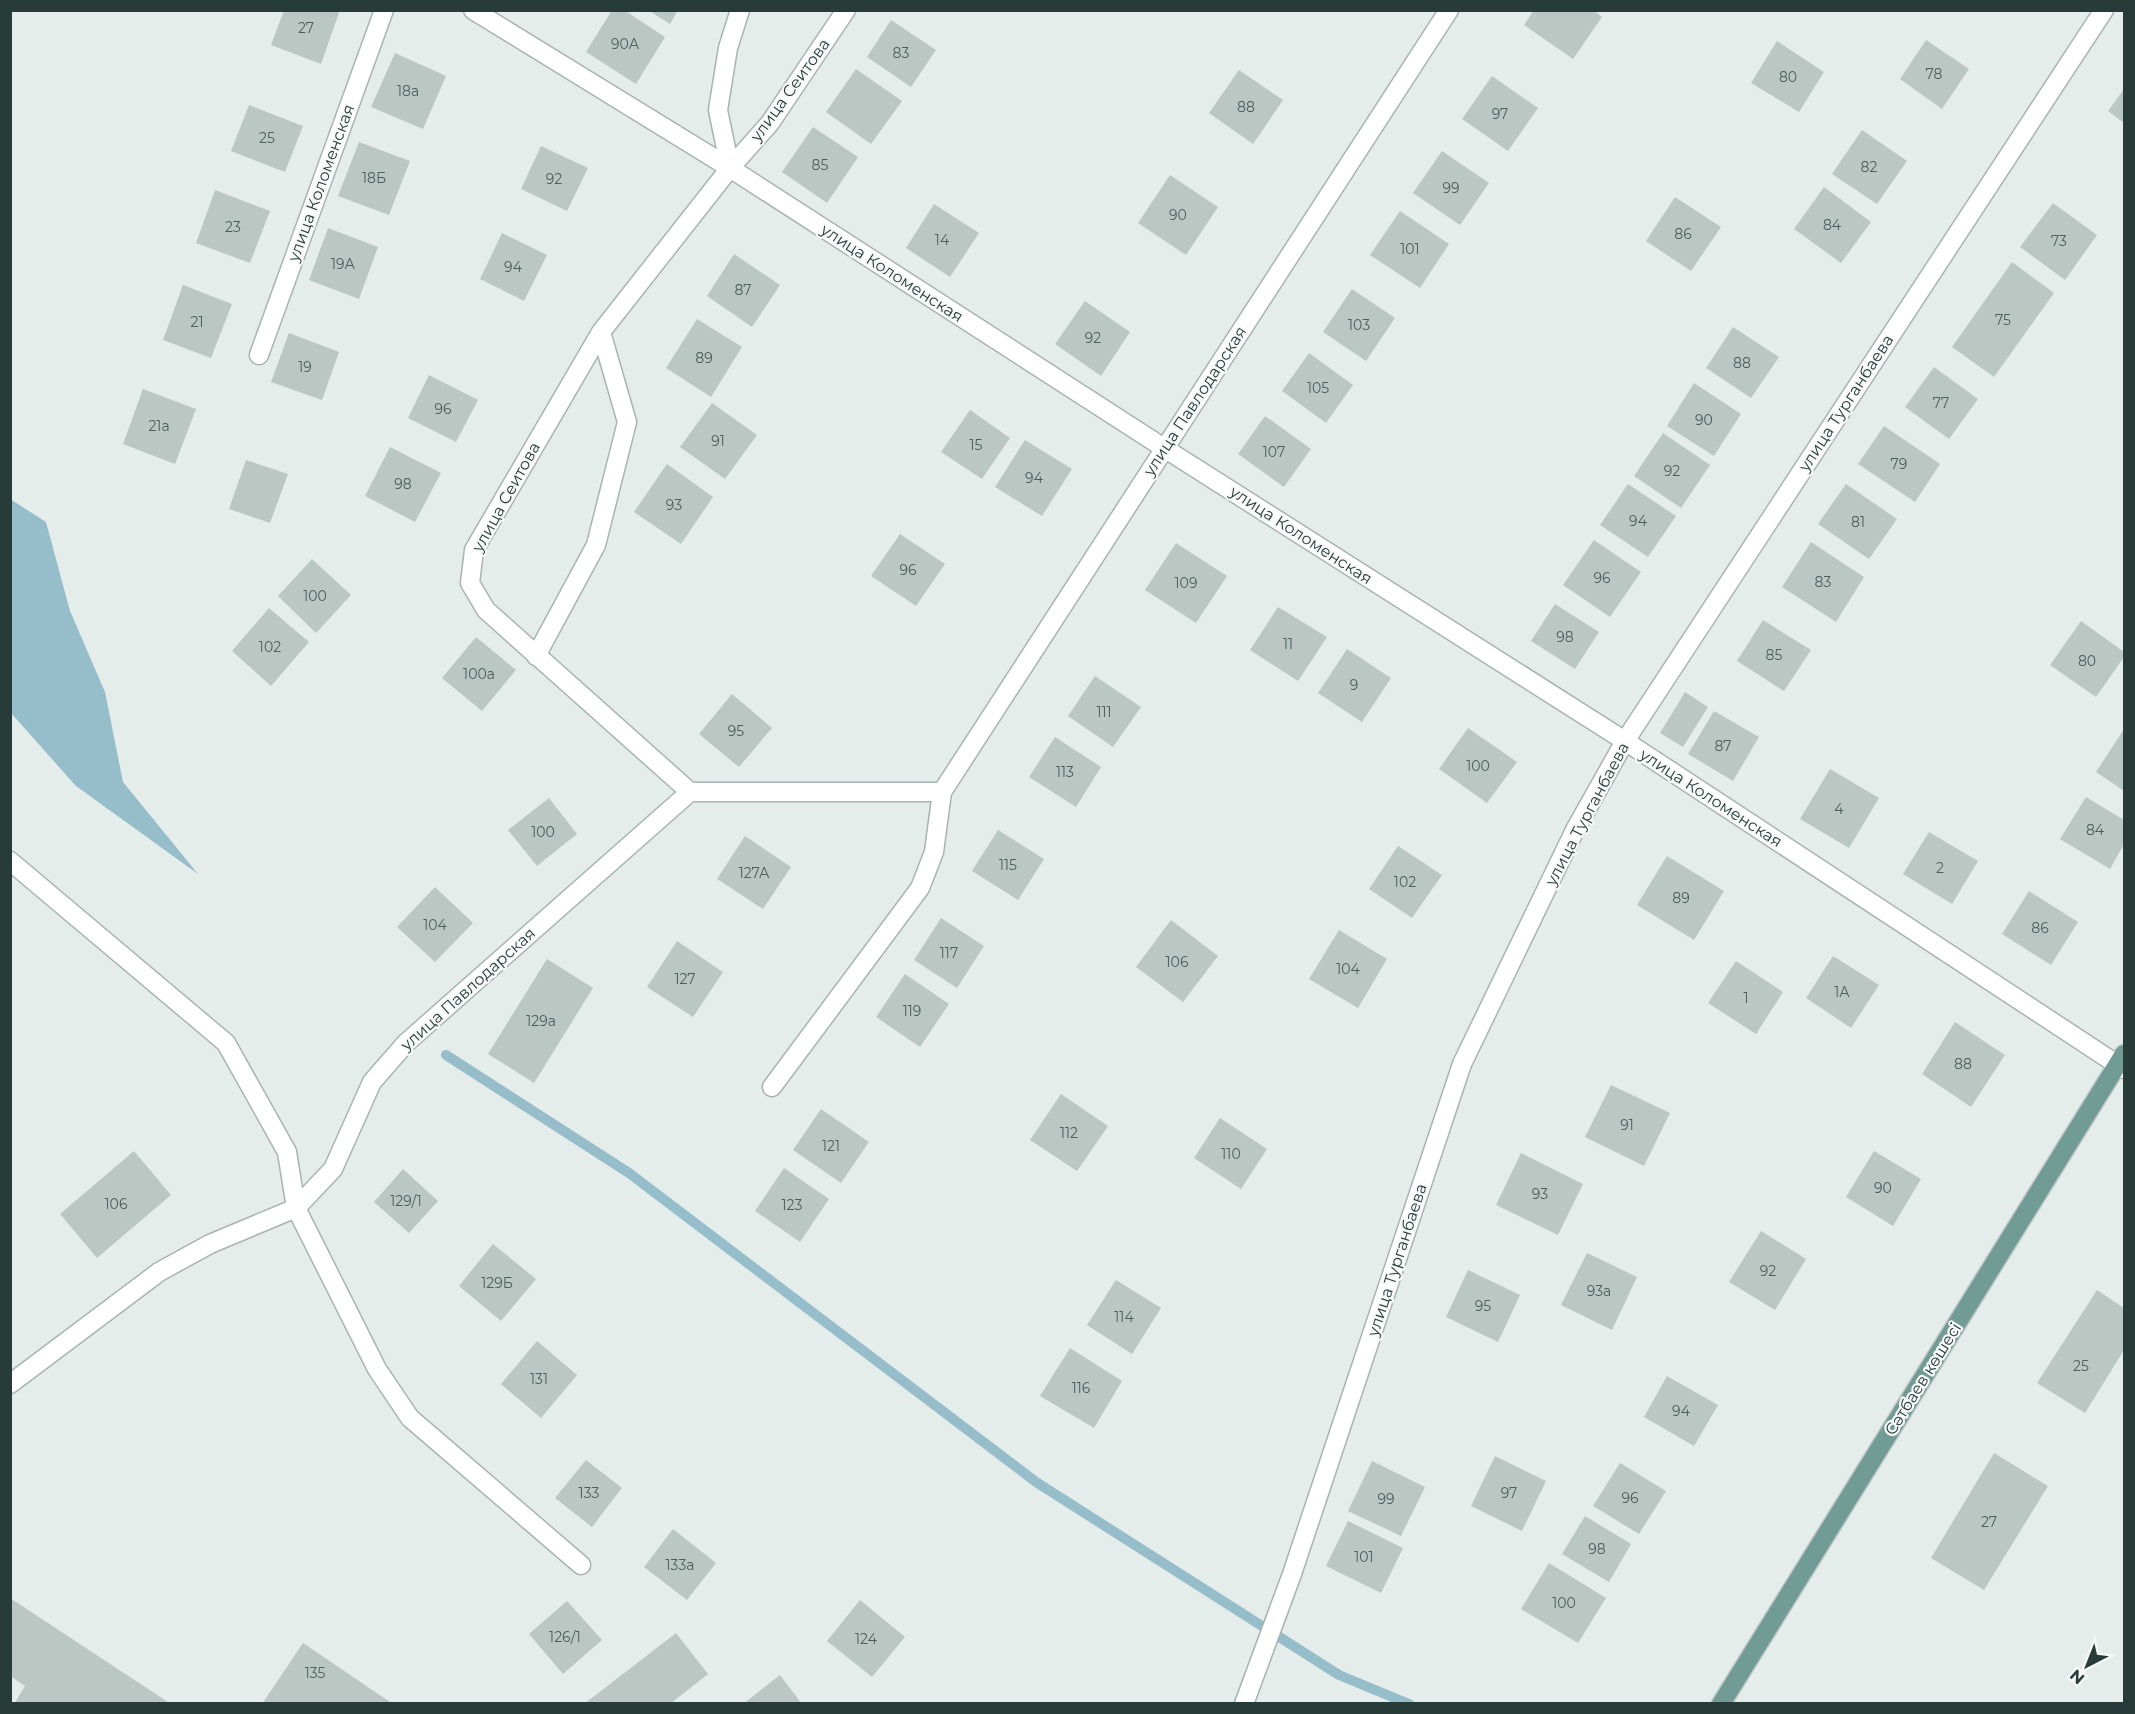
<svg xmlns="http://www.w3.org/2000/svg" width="2135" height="1714" viewBox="0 0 2135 1714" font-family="Montserrat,sans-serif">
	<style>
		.water { fill: #95bdca }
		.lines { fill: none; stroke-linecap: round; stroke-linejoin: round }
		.stream { stroke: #95bdca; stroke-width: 10 }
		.building { fill: #bbc7c3 }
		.street-casing { stroke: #a8b4b1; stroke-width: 21 }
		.primary-casing { stroke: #c3c8c8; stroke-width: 21 }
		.street { stroke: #fff; stroke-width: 18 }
		.primary { stroke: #709c95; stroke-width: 18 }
		.labels { text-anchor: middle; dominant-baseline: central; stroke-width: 4.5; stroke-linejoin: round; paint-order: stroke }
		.number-label { font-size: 14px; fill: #4c5f5c }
		.street-label { font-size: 16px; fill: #273c39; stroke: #f6f9f8 }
	</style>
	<rect width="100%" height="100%" fill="#e5edea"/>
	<path class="water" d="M 10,499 L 46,522 L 70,611 L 105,692 L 123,782 L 198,874 L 76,786 L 11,713 Z"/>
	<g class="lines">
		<path class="stream" d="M 446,1055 L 629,1173 L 1036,1482 L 1339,1675 L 1409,1704"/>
	</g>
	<path class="building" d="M 284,10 L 340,10 L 321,64 L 271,45 Z
		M 612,10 L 624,10 L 665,37 L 636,84 L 586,52 Z
		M 648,10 L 678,10 L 670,24 Z
		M 1534,10 L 1593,10 L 1602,17 L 1573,59 L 1524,25 Z
		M 891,20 L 936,50 L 911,87 L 867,57 Z
		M 1926,40 L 1969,69 L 1942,109 L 1900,79 Z
		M 1777,41 L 1824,72 L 1799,112 L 1751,83 Z
		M 395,53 L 446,76 L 423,129 L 371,107 Z
		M 856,69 L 902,101 L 871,144 L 826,112 Z
		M 1239,70 L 1283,100 L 1253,144 L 1209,113 Z
		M 1492,76 L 1538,108 L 1508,151 L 1462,119 Z
		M 2124,89 L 2124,123 L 2108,111 Z
		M 249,105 L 303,126 L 285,172 L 231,151 Z
		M 813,127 L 858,157 L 827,203 L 782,172 Z
		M 1862,130 L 1907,161 L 1877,204 L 1832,174 Z
		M 359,142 L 410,161 L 389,215 L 338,196 Z
		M 541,146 L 588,168 L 567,211 L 521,189 Z
		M 1442,151 L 1489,183 L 1460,225 L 1413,193 Z
		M 1170,175 L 1218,207 L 1186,255 L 1138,223 Z
		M 1824,187 L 1871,222 L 1841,263 L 1794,229 Z
		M 215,190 L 270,211 L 250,263 L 196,243 Z
		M 1675,197 L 1721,227 L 1691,271 L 1646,241 Z
		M 2053,203 L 2097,235 L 2065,280 L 2020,247 Z
		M 934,204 L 979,233 L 950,277 L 906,248 Z
		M 1400,211 L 1449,244 L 1420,288 L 1370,255 Z
		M 328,228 L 378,247 L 359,299 L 309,280 Z
		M 502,233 L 547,255 L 524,301 L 480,279 Z
		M 734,254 L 780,285 L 752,327 L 707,296 Z
		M 2012,262 L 2054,293 L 1994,377 L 1952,347 Z
		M 183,285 L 232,304 L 211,358 L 163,340 Z
		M 1352,289 L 1395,318 L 1366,361 L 1323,332 Z
		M 1085,301 L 1130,332 L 1101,376 L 1055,344 Z
		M 697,319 L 742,347 L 711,397 L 666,368 Z
		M 1733,327 L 1779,357 L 1751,398 L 1706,368 Z
		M 289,333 L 339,352 L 322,400 L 271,382 Z
		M 1309,353 L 1353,385 L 1326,423 L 1282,391 Z
		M 1934,367 L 1978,399 L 1949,439 L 1905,407 Z
		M 429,375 L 478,400 L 456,442 L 408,418 Z
		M 1694,383 L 1741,414 L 1714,456 L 1667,426 Z
		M 143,389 L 196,409 L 175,464 L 123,444 Z
		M 712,403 L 757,435 L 725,479 L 680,447 Z
		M 970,410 L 1010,438 L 982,479 L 941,452 Z
		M 1265,416 L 1311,449 L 1284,487 L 1238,454 Z
		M 1884,426 L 1940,464 L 1915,502 L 1858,464 Z
		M 1663,433 L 1710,465 L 1681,508 L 1634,476 Z
		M 1025,440 L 1072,469 L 1042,516 L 995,487 Z
		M 390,447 L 441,473 L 415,522 L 365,496 Z
		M 246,460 L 288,474 L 270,523 L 229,509 Z
		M 667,464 L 713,497 L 681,544 L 634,512 Z
		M 1628,484 L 1676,516 L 1648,557 L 1600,525 Z
		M 1846,484 L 1897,519 L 1869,559 L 1818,524 Z
		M 900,534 L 945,564 L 916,606 L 871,576 Z
		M 1594,540 L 1641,572 L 1610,617 L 1563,585 Z
		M 1811,542 L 1864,577 L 1836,622 L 1782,587 Z
		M 1176,543 L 1227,576 L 1196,623 L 1145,590 Z
		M 312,559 L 351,595 L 316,633 L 278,596 Z
		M 1555,604 L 1599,632 L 1575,669 L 1531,641 Z
		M 1278,607 L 1327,637 L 1298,681 L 1250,650 Z
		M 269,608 L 309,642 L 271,686 L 232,651 Z
		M 1763,620 L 1811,650 L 1784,691 L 1737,661 Z
		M 2081,621 L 2124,652 L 2124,657 L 2096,697 L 2050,665 Z
		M 476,637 L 516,670 L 482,711 L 442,678 Z
		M 1347,649 L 1391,678 L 1362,722 L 1318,693 Z
		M 1095,676 L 1141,707 L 1113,747 L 1068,716 Z
		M 1685,692 L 1708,707 L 1683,747 L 1660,733 Z
		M 732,694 L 772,728 L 739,767 L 699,734 Z
		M 1714,711 L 1759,737 L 1733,781 L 1688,754 Z
		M 1468,728 L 1517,762 L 1487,803 L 1439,769 Z
		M 2124,729 L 2124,791 L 2096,772 Z
		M 1055,737 L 1101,767 L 1076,807 L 1029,777 Z
		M 1830,769 L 1879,798 L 1849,848 L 1800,819 Z
		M 2086,797 L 2124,820 L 2124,844 L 2110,869 L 2060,839 Z
		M 549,798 L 577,834 L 537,866 L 508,830 Z
		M 998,830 L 1044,859 L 1018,900 L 972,871 Z
		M 1929,832 L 1978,861 L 1952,904 L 1903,874 Z
		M 745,836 L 791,867 L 763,909 L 717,879 Z
		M 1398,846 L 1442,875 L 1412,918 L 1369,889 Z
		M 1667,856 L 1724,891 L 1694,940 L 1637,905 Z
		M 435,887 L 473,923 L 435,962 L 397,927 Z
		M 2029,891 L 2078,922 L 2051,965 L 2002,934 Z
		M 941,918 L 984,946 L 957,988 L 914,960 Z
		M 1171,920 L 1218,956 L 1183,1002 L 1136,967 Z
		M 1339,930 L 1387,959 L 1358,1008 L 1309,979 Z
		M 677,941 L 723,972 L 693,1017 L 647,987 Z
		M 1833,956 L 1879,985 L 1851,1028 L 1806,998 Z
		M 547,959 L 593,988 L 534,1083 L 488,1054 Z
		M 1736,961 L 1783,992 L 1756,1034 L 1708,1003 Z
		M 905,974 L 949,1004 L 920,1047 L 876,1017 Z
		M 1955,1022 L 2005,1055 L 1971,1107 L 1922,1074 Z
		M 1611,1085 L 1670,1113 L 1644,1166 L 1585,1137 Z
		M 1061,1094 L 1108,1126 L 1077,1171 L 1030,1140 Z
		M 821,1109 L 869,1142 L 841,1183 L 793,1150 Z
		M 1220,1118 L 1267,1149 L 1241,1189 L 1194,1158 Z
		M 134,1151 L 171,1195 L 97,1258 L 60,1214 Z
		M 1874,1151 L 1921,1179 L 1893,1226 L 1846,1197 Z
		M 1521,1153 L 1583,1184 L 1558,1235 L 1496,1205 Z
		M 784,1168 L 829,1199 L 800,1242 L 755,1211 Z
		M 403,1169 L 438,1201 L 409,1233 L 374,1202 Z
		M 1761,1231 L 1806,1259 L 1775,1310 L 1729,1282 Z
		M 493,1244 L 536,1279 L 501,1321 L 459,1286 Z
		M 1587,1253 L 1637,1277 L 1612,1330 L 1561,1305 Z
		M 1468,1270 L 1520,1295 L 1498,1342 L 1446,1317 Z
		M 1116,1280 L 1161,1308 L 1132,1354 L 1087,1325 Z
		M 2097,1290 L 2124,1308 L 2124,1350 L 2085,1413 L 2037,1383 Z
		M 537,1341 L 577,1375 L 541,1418 L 501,1384 Z
		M 1070,1348 L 1122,1381 L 1094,1428 L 1040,1396 Z
		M 1667,1376 L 1718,1405 L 1694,1446 L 1644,1417 Z
		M 1994,1453 L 2048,1486 L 1984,1590 L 1931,1558 Z
		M 1495,1456 L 1546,1481 L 1522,1531 L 1471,1506 Z
		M 586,1460 L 622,1488 L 592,1527 L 555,1498 Z
		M 1372,1461 L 1425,1487 L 1401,1536 L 1348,1511 Z
		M 1620,1463 L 1666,1491 L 1639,1534 L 1593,1506 Z
		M 1585,1516 L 1631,1544 L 1609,1582 L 1562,1554 Z
		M 1348,1521 L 1403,1548 L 1381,1593 L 1326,1566 Z
		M 673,1529 L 716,1563 L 687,1600 L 644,1567 Z
		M 1549,1563 L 1606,1598 L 1578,1643 L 1521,1609 Z
		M 10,1598 L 171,1704 L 14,1704 L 25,1686 L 10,1676 Z
		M 860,1600 L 905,1637 L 872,1677 L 827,1641 Z
		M 567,1601 L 602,1640 L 563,1674 L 529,1634 Z
		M 676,1633 L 708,1674 L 670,1704 L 584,1704 Z
		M 303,1643 L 393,1704 L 262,1704 Z
		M 780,1675 L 802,1704 L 743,1704 Z"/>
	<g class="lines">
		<g class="street-casing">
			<path id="street" d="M 473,10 L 730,168 L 1164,448 L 1625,741 L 2124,1069
				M 730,168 L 718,110 L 728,48 L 740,10
				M 259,355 L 384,10
				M 536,656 L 596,545 L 627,422 L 601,332
				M 690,792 L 486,610 L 470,583 L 474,550 L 601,332 L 730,168 L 770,123 L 846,10
				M 10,861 L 226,1043 L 287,1152 L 296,1208 L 377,1369 L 410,1418 L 581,1565
				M 772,1087 L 920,888 L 934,852 L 942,792
				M 10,1384 L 159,1272 L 210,1244 L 296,1208 L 333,1169 L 372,1082 L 406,1043 L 690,792 L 942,792 L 1449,10
				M 1244,1704 L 1292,1574 L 1462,1064 L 1575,830 L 1625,741 L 2104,10"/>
		</g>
		<g class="primary-casing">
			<path id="primary" d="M 1721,1704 L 2124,1054"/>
		</g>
		<use href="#street" class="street"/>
		<use href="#primary" class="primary"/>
	</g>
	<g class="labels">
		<g class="number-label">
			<text x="306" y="28">27</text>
			<text x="625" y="44">90А</text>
			<text x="901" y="53">83</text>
			<text x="1934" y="74">78</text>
			<text x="1788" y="77">80</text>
			<text x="408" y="91">18а</text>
			<text x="1246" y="107">88</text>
			<text x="1500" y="114">97</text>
			<text x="267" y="138">25</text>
			<text x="820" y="165">85</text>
			<text x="1869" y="167">82</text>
			<text x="374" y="178">18Б</text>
			<text x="554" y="179">92</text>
			<text x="1451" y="188">99</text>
			<text x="1178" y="215">90</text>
			<text x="1832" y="225">84</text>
			<text x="233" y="227">23</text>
			<text x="1683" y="234">86</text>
			<text x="942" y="240">14</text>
			<text x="2059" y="241">73</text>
			<text x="1410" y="249">101</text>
			<text x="343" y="264">19А</text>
			<text x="513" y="267">94</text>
			<text x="743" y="290">87</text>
			<text x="2003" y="320">75</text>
			<text x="197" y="322">21</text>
			<text x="1359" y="325">103</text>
			<text x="1093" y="338">92</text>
			<text x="704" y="358">89</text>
			<text x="1742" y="363">88</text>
			<text x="305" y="367">19</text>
			<text x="1318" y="388">105</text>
			<text x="1941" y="403">77</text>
			<text x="443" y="409">96</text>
			<text x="1704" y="420">90</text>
			<text x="159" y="426">21а</text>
			<text x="718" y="441">91</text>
			<text x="976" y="445">15</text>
			<text x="1274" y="452">107</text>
			<text x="1899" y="464">79</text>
			<text x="1672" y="471">92</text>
			<text x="1034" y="478">94</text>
			<text x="403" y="484">98</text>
			<text x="674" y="505">93</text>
			<text x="1638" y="521">94</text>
			<text x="1858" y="522">81</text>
			<text x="908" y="570">96</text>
			<text x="1602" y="578">96</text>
			<text x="1823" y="582">83</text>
			<text x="1186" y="583">109</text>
			<text x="315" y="596">100</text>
			<text x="1565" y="637">98</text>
			<text x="1288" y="644">11</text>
			<text x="270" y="647">102</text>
			<text x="1774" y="655">85</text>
			<text x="2087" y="661">80</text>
			<text x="479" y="674">100а</text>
			<text x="1354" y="685">9</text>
			<text x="1104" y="712">111</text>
			<text x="736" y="731">95</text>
			<text x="1723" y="746">87</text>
			<text x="1478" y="766">100</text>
			<text x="1065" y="772">113</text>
			<text x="1839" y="809">4</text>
			<text x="2095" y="830">84</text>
			<text x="543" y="832">100</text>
			<text x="1008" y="865">115</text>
			<text x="1940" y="868">2</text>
			<text x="754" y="873">127А</text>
			<text x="1405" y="882">102</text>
			<text x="1681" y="898">89</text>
			<text x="435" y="925">104</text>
			<text x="2040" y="928">86</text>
			<text x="949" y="953">117</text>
			<text x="1177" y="962">106</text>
			<text x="1348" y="969">104</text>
			<text x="685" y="979">127</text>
			<text x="1842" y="992">1А</text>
			<text x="1746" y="998">1</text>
			<text x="912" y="1011">119</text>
			<text x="541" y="1021">129а</text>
			<text x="1963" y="1064">88</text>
			<text x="1627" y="1125">91</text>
			<text x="1069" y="1133">112</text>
			<text x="831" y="1146">121</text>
			<text x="1231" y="1154">110</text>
			<text x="1883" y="1188">90</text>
			<text x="1540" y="1194">93</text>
			<text x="406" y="1201">129/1</text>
			<text x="116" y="1204">106</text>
			<text x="792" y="1205">123</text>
			<text x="1768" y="1271">92</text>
			<text x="497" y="1283">129Б</text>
			<text x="1599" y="1291">93а</text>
			<text x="1483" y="1306">95</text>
			<text x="1124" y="1317">114</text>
			<text x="2081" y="1366">25</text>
			<text x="539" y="1379">131</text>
			<text x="1081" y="1388">116</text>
			<text x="1681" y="1411">94</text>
			<text x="589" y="1493">133</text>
			<text x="1509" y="1493">97</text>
			<text x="1630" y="1498">96</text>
			<text x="1386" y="1499">99</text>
			<text x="1989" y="1522">27</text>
			<text x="1597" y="1549">98</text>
			<text x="1364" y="1557">101</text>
			<text x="680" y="1565">133а</text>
			<text x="1564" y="1603">100</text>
			<text x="565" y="1637">126/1</text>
			<text x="866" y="1639">124</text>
			<text x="315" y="1673">135</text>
		</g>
		<g class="street-label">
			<text transform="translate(790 90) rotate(-54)">улица Сеитова</text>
			<text transform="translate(321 183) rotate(-70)">улица Коломенская</text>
			<text transform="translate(892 273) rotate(33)">улица Коломенская</text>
			<text transform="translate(1195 401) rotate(-57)">улица Павлодарская</text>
			<text transform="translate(1846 403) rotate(-57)">улица Турганбаева</text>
			<text transform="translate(506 497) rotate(-61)">улица Сеитова</text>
			<text transform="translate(1301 535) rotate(33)">улица Коломенская</text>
			<text transform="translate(1711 798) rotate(33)">улица Коломенская</text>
			<text transform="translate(1587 814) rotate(-62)">улица Турганбаева</text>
			<text transform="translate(468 989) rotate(-42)">улица Павлодарская</text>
			<text transform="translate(1397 1260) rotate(-72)">улица Турганбаева</text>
			<text transform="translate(1923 1379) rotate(-58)">Сәтбаев көшесі</text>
		</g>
	</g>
	<rect width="2135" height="1714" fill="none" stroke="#273c39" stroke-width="24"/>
	<g transform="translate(2087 1666) rotate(222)" stroke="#f6f9f8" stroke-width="4.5" paint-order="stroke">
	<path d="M0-4.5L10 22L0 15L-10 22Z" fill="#273c39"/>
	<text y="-9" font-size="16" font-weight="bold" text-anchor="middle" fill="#273c39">N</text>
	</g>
</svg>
